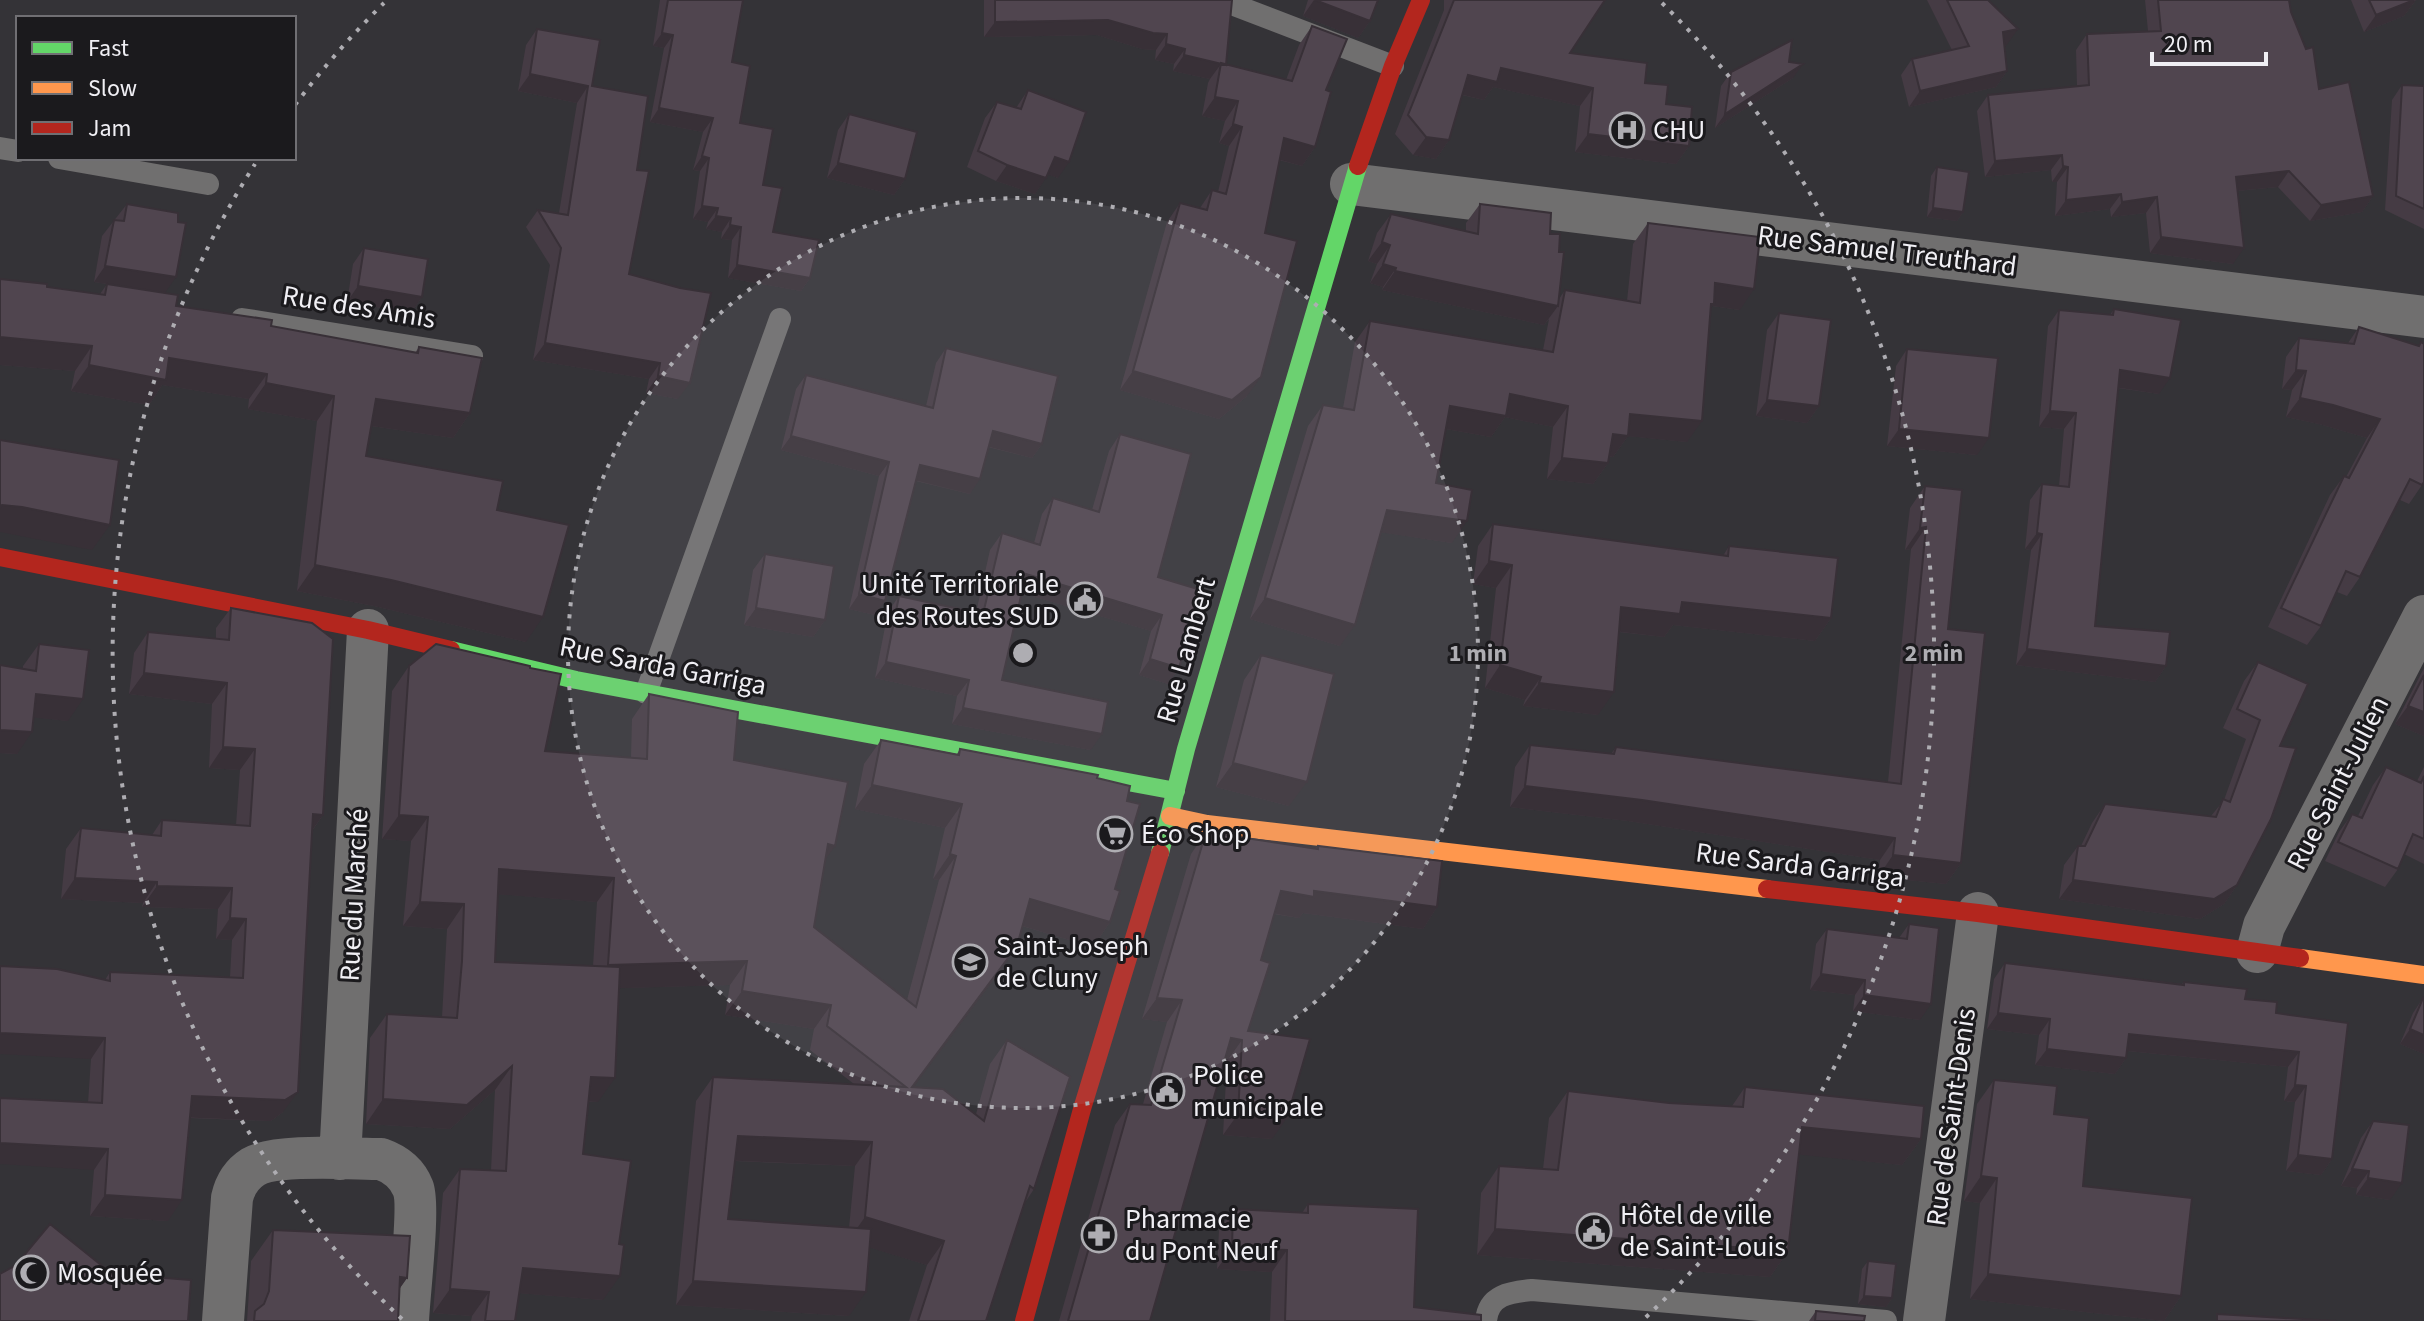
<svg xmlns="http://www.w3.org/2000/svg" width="2424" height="1321" viewBox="0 0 2424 1321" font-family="'Source Sans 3',sans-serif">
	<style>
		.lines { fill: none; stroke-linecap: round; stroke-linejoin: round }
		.lane { stroke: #706f6f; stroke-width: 22 }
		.street { stroke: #706f6f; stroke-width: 42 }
		.fast { stroke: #63d668; stroke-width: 18 }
		.slow { stroke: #ff974d; stroke-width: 18 }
		.jam { stroke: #b3261e; stroke-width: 18 }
		.wall { fill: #453b44; fill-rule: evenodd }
		.shaded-wall { fill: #383037 }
		.building { fill: #50454f; stroke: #383037; stroke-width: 2 }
		.ring { fill: none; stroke: #aeadb2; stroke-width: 4; stroke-dasharray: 4 8 }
		.labels { text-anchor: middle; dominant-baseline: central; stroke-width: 6; stroke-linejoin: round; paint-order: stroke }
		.poi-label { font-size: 28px; fill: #f0eff4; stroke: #1b1a1d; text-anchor: start }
		.street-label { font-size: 28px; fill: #f0eff4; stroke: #1b1a1d }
		.centre { fill: #aeadb2; stroke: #1b1a1d; stroke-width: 4 }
		.ring-label { font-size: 24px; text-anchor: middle; font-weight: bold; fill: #aeadb2; stroke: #1b1a1d; stroke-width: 6; stroke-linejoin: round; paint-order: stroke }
	</style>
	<rect width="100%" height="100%" fill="#343337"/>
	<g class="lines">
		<path class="lane" d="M 1221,0 L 1393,66
			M 0,148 L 18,151
			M 59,158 L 208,184
			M 242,319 L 472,356
			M 646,693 L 780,319
			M 1486,1321 C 1488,1295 1510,1292 1532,1290 L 1886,1321"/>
		<path class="street" d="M 1351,184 L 2424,317
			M 2257,952 L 2264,926 L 2424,616
			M 340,1159 L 368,630
			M 223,1321 L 232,1198 C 235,1185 242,1174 253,1167 C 276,1153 351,1159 381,1159 C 395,1164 407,1173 413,1188 C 420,1205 409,1296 408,1321
			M 1924,1321 L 1978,913"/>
		<path class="fast" d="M 451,650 L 576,680 L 1176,791
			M 1160,853 L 1186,749 L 1358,166"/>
		<path class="slow" d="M 1170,816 L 1207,824 L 1767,889
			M 2300,958 L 2424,975"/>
		<path class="jam" d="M 1358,166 L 1393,66 L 1421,0
			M 0,557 L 368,630 L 451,650
			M 1767,889 L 1978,913 L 2300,958
			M 1024,1321 L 1082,1109 L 1160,853"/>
	</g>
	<path class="wall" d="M 660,0 L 743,0 L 732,62 L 740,123 L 763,185 L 773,232 L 810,278 L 801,291 L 728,278 L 732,240 L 721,239 L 722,232 L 706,229 L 708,222 L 693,219 L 700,171 L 693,170 L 703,132 L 650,122 L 664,48 L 653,46 Z
		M 984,0 L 1232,0 L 1226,64 L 1286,80 L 1299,45 L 1312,26 L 1326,90 L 1315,147 L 1302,166 L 1279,160 L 1265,233 L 1247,396 L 1219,419 L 1120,390 L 1167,222 L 1180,203 L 1200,208 L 1212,190 L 1218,192 L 1229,146 L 1219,143 L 1225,121 L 1202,116 L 1208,83 L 1210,79 L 1173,71 L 1174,64 L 1155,60 L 1156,50 L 1142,49 L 1097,35 L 984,37 Z
		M 1308,0 L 1378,0 L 1370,21 L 1358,38 L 1303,16 Z
		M 1444,0 L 1605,0 L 1570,53 L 1645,83 L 1666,104 L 1689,146 L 1676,164 L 1575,152 L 1580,106 L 1493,87 L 1484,100 L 1462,95 L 1449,140 L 1436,159 L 1413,155 L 1395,134 L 1444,10 Z
		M 1927,0 L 1988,0 L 2006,46 L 2005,46 L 2007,71 L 1996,87 L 1909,107 L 1901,75 L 1912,59 L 1952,50 Z
		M 2145,0 L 2289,0 L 2291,12 L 2319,89 L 2373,196 L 2362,212 L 2310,221 L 2278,187 L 2237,191 L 2233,264 L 2150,253 L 2146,213 L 2111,217 L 2110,209 L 2055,216 L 2057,182 L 2052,182 L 2051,170 L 1985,177 L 1977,111 L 1988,95 L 2077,86 L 2076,50 L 2087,34 L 2148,31 Z
		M 2351,0 L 2416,0 L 2404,16 L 2364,32 Z
		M 537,29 L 592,86 L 637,170 L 629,274 L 678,399 L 646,393 L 649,379 L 533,360 L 550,265 L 526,227 L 538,210 L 559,213 L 577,103 L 518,91 L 526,45 Z
		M 1789,62 L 1793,78 L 1715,128 L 1721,86 L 1731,72 Z
		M 2402,85 L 2424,86 L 2424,229 L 2385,210 L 2392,100 Z
		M 1028,90 L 1058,178 L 1048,174 L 1035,194 L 996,181 L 967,167 L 985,118 L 997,102 L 1016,108 Z
		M 849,114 L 905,179 L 894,195 L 827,178 L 838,130 Z
		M 1937,167 L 1963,212 L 1957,221 L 1927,217 L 1931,176 Z
		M 127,204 L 165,293 L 94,282 L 102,236 Z
		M 1480,204 L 1550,234 L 1559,299 L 1565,290 L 1627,301 L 1633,244 L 1648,223 L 1740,310 L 1712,306 L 1711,307 L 1687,442 L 1628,436 L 1613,457 L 1609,457 L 1608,463 L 1593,484 L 1547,479 L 1553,427 L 1505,417 L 1491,437 L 1446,429 L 1436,483 L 1452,543 L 1381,532 L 1340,646 L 1250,619 L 1308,426 L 1323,405 L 1343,408 L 1355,342 L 1370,321 L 1543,350 L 1549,319 L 1544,325 L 1382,290 L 1383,287 L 1370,283 L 1377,264 L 1368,261 L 1377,233 L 1391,214 L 1466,231 L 1466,223 Z
		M 364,248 L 422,297 L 411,313 L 347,302 L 353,264 Z
		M 0,279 L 47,287 L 100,294 L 107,284 L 176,306 L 271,326 L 415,353 L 419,347 L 470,413 L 453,438 L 371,426 L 366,456 L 497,510 L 526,642 L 374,606 L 297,591 L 317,421 L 248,409 L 249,399 L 162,385 L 149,405 L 71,391 L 75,371 L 0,365 Z
		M 2114,309 L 2159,394 L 2118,388 L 2095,626 L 2166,666 L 2155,682 L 2016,665 L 2031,550 L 2025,549 L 2030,500 L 2042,484 L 2059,486 L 2064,429 L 2039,427 L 2048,326 L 2059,310 L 2110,315 Z
		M 1779,313 L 1819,406 L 1807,423 L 1756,416 L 1767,330 Z
		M 2359,327 L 2422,485 L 2409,504 L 2400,500 L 2360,577 L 2347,596 L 2337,592 L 2321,626 L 2307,645 L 2268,627 L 2330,495 L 2344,476 L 2346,477 L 2367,438 L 2319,424 L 2286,417 L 2292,390 L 2282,389 L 2286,357 L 2299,338 L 2348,343 Z
		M 946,348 L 1042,444 L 1032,458 L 988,447 L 970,494 L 916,481 L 875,615 L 849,609 L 879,476 L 781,450 L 796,389 L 806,375 L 926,406 L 936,363 Z
		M 1907,349 L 1977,455 L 1887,446 L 1896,366 Z
		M 1120,434 L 1158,577 L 1179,668 L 1168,684 L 1139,675 L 1151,631 L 1022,593 L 1002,680 L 1091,750 L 952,724 L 957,696 L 875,678 L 888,612 L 899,596 L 976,613 L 990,550 L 1002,533 L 1034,543 L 1042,514 L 1053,498 L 1092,510 L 1109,451 Z
		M 1925,486 L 1948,629 L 1961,863 L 1946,884 L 1878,877 L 1880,860 L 1628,821 L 1510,807 L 1515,767 L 1530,745 L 1611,754 L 1616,747 L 1888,782 L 1911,549 L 1905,550 L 1910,508 Z
		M 1493,524 L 1723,556 L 1729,546 L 1831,618 L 1815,641 L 1673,625 L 1664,637 L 1619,632 L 1598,715 L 1523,706 L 1525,700 L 1485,688 L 1496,588 L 1473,584 L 1478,546 Z
		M 765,554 L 825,620 L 813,637 L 744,625 L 753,570 Z
		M 231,608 L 323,815 L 312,831 L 283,1112 L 271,1121 L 190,1118 L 168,1221 L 90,1216 L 94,1170 L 88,1103 L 91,1059 L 105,980 L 110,972 L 230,977 L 232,940 L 216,939 L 218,909 L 142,907 L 143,903 L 61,899 L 66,849 L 81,828 L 152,835 L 162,820 L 236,825 L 240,770 L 209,768 L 212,704 L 129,694 L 134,653 L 148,632 L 216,639 L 216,628 Z
		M 39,644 L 68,721 L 34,717 L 17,754 L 0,753 L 0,665 L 23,669 L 23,666 Z
		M 1261,655 L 1289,806 L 1216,787 L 1244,680 Z
		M 2258,662 L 2280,746 L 2237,885 L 2224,904 L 2200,919 L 2059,899 L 2064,865 L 2078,846 L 2081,846 L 2092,823 L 2105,804 L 2211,816 L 2224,800 L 2246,739 L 2223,728 L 2244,681 Z
		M 409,666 L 530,668 L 545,751 L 631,758 L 632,719 L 649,694 L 734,760 L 825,860 L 814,927 L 907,1000 L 939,880 L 933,879 L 945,828 L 855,809 L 864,764 L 881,740 L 957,754 L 960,749 L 1097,778 L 1127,801 L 1110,922 L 1093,947 L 1022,926 L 1000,971 L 913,1087 L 976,1114 L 990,1064 L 1007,1040 L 1034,1189 L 1024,1204 L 986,1321 L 909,1321 L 927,1265 L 869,1247 L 849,1316 L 676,1305 L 696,1101 L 713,1077 L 854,1084 L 810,1050 L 814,1029 L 725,1015 L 730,985 L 619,988 L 598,1102 L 589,1102 L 583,1154 L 603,1300 L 519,1293 L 515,1321 L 471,1321 L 472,1316 L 433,1313 L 443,1193 L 460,1169 L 491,1170 L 495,1090 L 450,1129 L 366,1124 L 370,1038 L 387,1014 L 442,1017 L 447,929 L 403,926 L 411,841 L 382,839 L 392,691 ZM 498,894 L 597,902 L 593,966 L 495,962 ZM 735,1161 L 855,1166 L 849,1228 L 728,1219 Z
		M 2424,668 L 2424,736 L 2395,724 Z
		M 2386,767 L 2417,781 L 2424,767 L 2424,864 L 2404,854 L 2398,869 L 2385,887 L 2325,861 L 2339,832 L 2352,814 L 2358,816 L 2373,785 Z
		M 1206,832 L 1315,849 L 1318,846 L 1437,907 L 1423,929 L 1303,913 L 1299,918 L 1274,914 L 1261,960 L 1248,1031 L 1272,1139 L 1223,1135 L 1227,1061 L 1224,1061 L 1150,1321 L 1059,1321 L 1115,1125 L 1130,1104 L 1143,1104 L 1167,1022 L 1142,1019 L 1191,854 Z
		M 1909,924 L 1920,1020 L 1853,1011 L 1855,995 L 1810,990 L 1816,944 L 1827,929 L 1899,938 Z
		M 2005,963 L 2182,984 L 2184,982 L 2245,999 L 2276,1013 L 2348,1023 L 2332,1159 L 2321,1175 L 2286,1171 L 2295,1102 L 2284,1101 L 2288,1067 L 2127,1051 L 2126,1058 L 2115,1074 L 2035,1065 L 2039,1035 L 1987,1029 L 1994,979 Z
		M 2423,998 L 2424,999 L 2424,1054 L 2400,1044 L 2413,1013 Z
		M 1994,1080 L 2054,1114 L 2083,1186 L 2181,1296 L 2164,1321 L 1970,1299 L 1980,1203 L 1964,1201 L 1977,1104 Z
		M 1745,1087 L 1921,1139 L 1902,1165 L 1799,1154 L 1788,1251 L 1770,1277 L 1477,1255 L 1481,1193 L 1499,1166 L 1543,1169 L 1549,1118 L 1568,1091 L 1669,1103 L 1732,1106 Z
		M 2373,1121 L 2390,1200 L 2356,1195 L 2357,1188 L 2341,1186 L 2361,1138 Z
		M 1308,1204 L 1414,1307 L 1481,1321 L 1270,1321 L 1272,1272 L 1217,1269 L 1219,1230 L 1233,1209 L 1302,1213 Z
		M 273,1230 L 407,1278 L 400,1288 L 398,1321 L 247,1321 L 251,1261 Z
		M 1868,1261 L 1892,1298 L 1886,1307 L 1858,1304 L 1862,1269 Z
		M 1816,1311 L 1864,1321 L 1809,1321 Z"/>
	<path class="shaded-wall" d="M 1314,0 L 1370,21 L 1358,38 L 1303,16 Z
		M 2416,0 L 2404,16 L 2364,32 L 2376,15 Z
		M 1108,20 L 1167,34 L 1156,50 L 1142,49 L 1097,35 L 984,37 L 995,22 Z
		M 2018,29 L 2006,46 L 1992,48 L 2003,32 Z
		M 662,33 L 673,35 L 664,48 L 653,46 Z
		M 1166,44 L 1185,49 L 1174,64 L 1155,60 Z
		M 1184,55 L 1221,64 L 1210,79 L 1173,71 Z
		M 1803,64 L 1793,78 L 1715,128 L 1725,114 Z
		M 1501,68 L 1593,88 L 1580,106 L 1493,87 L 1484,100 L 1455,93 L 1468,75 Z
		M 2007,71 L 1996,87 L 1909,107 L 1920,91 Z
		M 530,74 L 588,86 L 577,103 L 518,91 Z
		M 1215,97 L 1238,101 L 1225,121 L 1202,116 Z
		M 659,108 L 713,118 L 703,132 L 650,122 Z
		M 1233,124 L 1242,127 L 1229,146 L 1219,143 Z
		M 1588,134 L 1689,146 L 1676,164 L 1575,152 Z
		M 1426,137 L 1449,140 L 1436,159 L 1413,155 Z
		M 1284,138 L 1315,147 L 1302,166 L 1270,157 Z
		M 2062,155 L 2051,170 L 1985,177 L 1995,161 Z
		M 702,156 L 709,158 L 700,171 L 693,170 Z
		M 1055,157 L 1069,162 L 1058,178 L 1044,173 Z
		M 838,163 L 905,179 L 894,195 L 827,178 Z
		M 1007,165 L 1046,178 L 1035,194 L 996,181 Z
		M 2063,166 L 2068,167 L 2057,182 L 2052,182 Z
		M 2289,171 L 2278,187 L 2225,192 L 2236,177 Z
		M 2121,194 L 2110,209 L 2055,216 L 2066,200 Z
		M 2373,196 L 2362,212 L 2310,221 L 2321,205 Z
		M 2157,197 L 2146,213 L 2111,217 L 2122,202 Z
		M 702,206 L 718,208 L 708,222 L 693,219 Z
		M 1933,208 L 1963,212 L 1957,221 L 1927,217 Z
		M 716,216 L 731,218 L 722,232 L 706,229 Z
		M 730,225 L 741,227 L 732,240 L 721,239 Z
		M 2161,237 L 2244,248 L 2233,264 L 2150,253 Z
		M 1382,242 L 1390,245 L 1377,264 L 1368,261 Z
		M 1383,264 L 1396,268 L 1383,287 L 1370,283 Z
		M 737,265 L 810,278 L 801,291 L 728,278 Z
		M 105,266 L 176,277 L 165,293 L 94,282 Z
		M 1395,271 L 1558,306 L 1544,325 L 1382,290 Z
		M 1715,283 L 1754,289 L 1740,310 L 1712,306 L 1699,325 Z
		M 358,286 L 422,297 L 411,313 L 347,302 Z
		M 0,337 L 92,346 L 75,371 L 0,365 Z
		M 545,343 L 660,363 L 649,379 L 533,360 Z
		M 169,358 L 267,374 L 249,399 L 162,385 L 149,405 L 71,391 L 89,365 Z
		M 2120,370 L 2170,378 L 2159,394 L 2108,386 Z
		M 2296,370 L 2306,371 L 2292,390 L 2282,389 Z
		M 1133,371 L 1261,377 L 1247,396 L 1219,419 L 1120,390 Z
		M 658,376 L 690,383 L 678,399 L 646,393 Z
		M 266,383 L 334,396 L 317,421 L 248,409 Z
		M 1510,394 L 1568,406 L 1553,427 L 1505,417 L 1491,437 L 1435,427 L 1450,406 Z
		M 2300,398 L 2333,405 L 2380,419 L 2367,438 L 2319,424 L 2286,417 Z
		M 376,399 L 470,413 L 453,438 L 358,424 Z
		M 1767,400 L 1819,406 L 1807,423 L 1756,416 Z
		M 2050,411 L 2076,413 L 2064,429 L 2039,427 Z
		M 1630,414 L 1702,421 L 1687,442 L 1626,436 L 1628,436 L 1613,457 L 1598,455 L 1613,434 Z
		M 1899,429 L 1989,438 L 1977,455 L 1887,446 Z
		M 993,431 L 1042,444 L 1032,458 L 982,445 Z
		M 791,436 L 889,462 L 879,476 L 781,450 Z
		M 1562,458 L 1608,463 L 1593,484 L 1547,479 Z
		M 920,465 L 980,479 L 970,494 L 910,479 Z
		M 2,505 L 22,507 L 110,525 L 92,550 L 0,532 L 0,508 Z
		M 1387,510 L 1467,521 L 1452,543 L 1372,531 Z
		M 1926,527 L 1911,549 L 1905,550 L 1920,528 Z
		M 2037,533 L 2042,534 L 2031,550 L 2025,549 Z
		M 1489,561 L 1512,565 L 1496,588 L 1473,584 Z
		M 315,565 L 391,580 L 543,617 L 526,642 L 374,606 L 297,591 Z
		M 1026,574 L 1162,615 L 1151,631 L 1015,591 Z
		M 859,594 L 885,601 L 875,615 L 849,609 Z
		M 1265,598 L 1355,625 L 1340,646 L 1250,619 Z
		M 1682,602 L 1831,618 L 1815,641 L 1673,625 L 1664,637 L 1605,630 L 1621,607 Z
		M 756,608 L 825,620 L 813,637 L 744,625 Z
		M 2027,649 L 2166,666 L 2155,682 L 2016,665 Z
		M 1150,659 L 1179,668 L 1168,684 L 1139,675 Z
		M 886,662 L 969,680 L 957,696 L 875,678 Z
		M 1500,665 L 1541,677 L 1525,700 L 1485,688 Z
		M 144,673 L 227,683 L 212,704 L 129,694 Z
		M 1539,683 L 1614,692 L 1598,715 L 1523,706 Z
		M 36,694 L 83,699 L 68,721 L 20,716 Z
		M 2408,706 L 2424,712 L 2424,736 L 2395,724 Z
		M 963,708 L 1102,734 L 1091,750 L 952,724 Z
		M 0,730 L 32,732 L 17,754 L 0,753 Z
		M 223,747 L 255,749 L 240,770 L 209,768 Z
		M 1233,763 L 1307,782 L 1289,806 L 1216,787 Z
		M 872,785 L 962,804 L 945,828 L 855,809 Z
		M 1525,786 L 1642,800 L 1895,838 L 1880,860 L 1628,821 L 1510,807 Z
		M 313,814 L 323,815 L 308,836 Z
		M 399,815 L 428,817 L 411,841 L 382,839 Z
		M 828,844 L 835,846 L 818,870 Z
		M 950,854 L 956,856 L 939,880 L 933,879 Z
		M 1893,855 L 1961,863 L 1946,884 L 1878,877 Z
		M 499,869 L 614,878 L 597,902 L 482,893 Z
		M 75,878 L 157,882 L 143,903 L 61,899 Z
		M 2073,880 L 2237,885 L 2224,904 L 2200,919 L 2059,899 Z
		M 157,886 L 232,888 L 218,909 L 142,907 Z
		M 1281,891 L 1314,891 L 1437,907 L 1423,929 L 1303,913 L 1299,918 L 1266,912 Z
		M 1030,899 L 1110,922 L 1093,947 L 1013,923 Z
		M 420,902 L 464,904 L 447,929 L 403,926 Z
		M 230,918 L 246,919 L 232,940 L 216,939 Z
		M 1017,946 L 1000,971 L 895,1112 L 912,1087 Z
		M 747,961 L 730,985 L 591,989 L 608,965 Z
		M 1821,974 L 1865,980 L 1855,995 L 1810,990 Z
		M 742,991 L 831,1005 L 814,1029 L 725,1015 Z
		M 1864,995 L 1931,1004 L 1920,1020 L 1853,1011 Z
		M 1157,998 L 1182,1000 L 1167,1022 L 1142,1019 Z
		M 1998,1013 L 2050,1019 L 2039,1035 L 1987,1029 Z
		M 2410,1029 L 2424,1035 L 2424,1054 L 2400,1044 Z
		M 0,1033 L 105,1038 L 91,1059 L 0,1054 Z
		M 2129,1034 L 2299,1052 L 2288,1067 L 2118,1050 Z
		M 1231,1038 L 1242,1040 L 1227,1061 L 1216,1059 Z
		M 2047,1049 L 2126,1058 L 2115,1074 L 2035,1065 Z
		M 512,1066 L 495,1090 L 450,1129 L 366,1124 L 383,1099 Z
		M 591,1077 L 615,1078 L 598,1102 L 574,1101 Z
		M 2295,1085 L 2306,1086 L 2295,1102 L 2284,1101 Z
		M 298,1092 L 283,1112 L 271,1121 L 177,1117 L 192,1096 Z
		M 1238,1114 L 1287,1118 L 1272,1139 L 1223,1135 Z
		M 1802,1127 L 1921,1139 L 1902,1165 L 1783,1153 Z
		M 738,1136 L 872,1142 L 855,1166 L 721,1160 Z
		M 0,1143 L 108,1149 L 94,1170 L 0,1164 Z
		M 2298,1155 L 2332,1159 L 2321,1175 L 2286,1171 Z
		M 2352,1169 L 2369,1171 L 2357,1188 L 2341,1186 Z
		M 1981,1176 L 1997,1178 L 1980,1203 L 1964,1201 Z
		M 2368,1178 L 2402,1183 L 2390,1200 L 2356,1195 Z
		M 105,1195 L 182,1200 L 168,1221 L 90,1216 Z
		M 865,1217 L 944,1241 L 927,1265 L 848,1241 Z
		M 1495,1229 L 1788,1251 L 1770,1277 L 1477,1255 Z
		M 1232,1248 L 1287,1250 L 1272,1272 L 1217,1269 Z
		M 523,1268 L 620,1276 L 603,1300 L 506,1292 Z
		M 1988,1274 L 2181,1296 L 2164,1321 L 1970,1299 Z
		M 400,1277 L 407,1278 L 385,1309 Z
		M 693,1281 L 866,1292 L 849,1316 L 676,1305 Z
		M 450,1289 L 489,1292 L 472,1316 L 433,1313 Z
		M 1864,1296 L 1892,1298 L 1886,1307 L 1858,1304 Z"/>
	<path class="building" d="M 668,0 L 743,0 L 732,62 L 750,66 L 740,123 L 773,129 L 763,185 L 782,188 L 773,232 L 819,240 L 810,278 L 737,265 L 741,227 L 730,225 L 731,218 L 716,216 L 718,208 L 702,206 L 709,158 L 702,156 L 713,118 L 659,108 L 673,35 L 662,33 Z
		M 995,0 L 1232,0 L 1226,65 L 1184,55 L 1185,49 L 1166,44 L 1167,34 L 1153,33 L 1108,20 L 995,22 Z
		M 1315,0 L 1378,0 L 1370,21 Z
		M 1454,0 L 1605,0 L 1570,53 L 1647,63 L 1645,83 L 1668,85 L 1666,104 L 1692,107 L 1689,146 L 1588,134 L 1593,88 L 1501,68 L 1497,82 L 1468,75 L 1449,140 L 1426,137 L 1408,115 Z
		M 1947,0 L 1988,0 L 2018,29 L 2003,32 L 2007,71 L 1920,91 L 1912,59 L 1969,46 Z
		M 2158,0 L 2289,0 L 2291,12 L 2306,49 L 2313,47 L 2319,89 L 2349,82 L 2373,196 L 2321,205 L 2289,171 L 2236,177 L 2244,248 L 2161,237 L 2157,197 L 2122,202 L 2121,194 L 2066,200 L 2068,167 L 2063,166 L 2062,155 L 1995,161 L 1988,95 L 2089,85 L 2087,34 L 2161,31 Z
		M 2369,0 L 2414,0 L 2376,15 Z
		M 1312,26 L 1347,39 L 1326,90 L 1331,92 L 1315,147 L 1284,138 L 1265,233 L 1297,241 L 1261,377 L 1232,400 L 1133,371 L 1180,203 L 1207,210 L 1212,190 L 1226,194 L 1242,127 L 1233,124 L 1238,101 L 1215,97 L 1221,63 L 1292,81 Z
		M 537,29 L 600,40 L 592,86 L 648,96 L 637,170 L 649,171 L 629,274 L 680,288 L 711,293 L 690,383 L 658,376 L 660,363 L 545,343 L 561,248 L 538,210 L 568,215 L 588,86 L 530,74 Z
		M 1792,40 L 1789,62 L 1803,64 L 1725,114 L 1731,72 Z
		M 2402,85 L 2424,86 L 2424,209 L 2396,196 Z
		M 1028,90 L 1086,112 L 1069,162 L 1055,157 L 1046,178 L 1007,165 L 978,151 L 997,102 L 1021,109 Z
		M 849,114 L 917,132 L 905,179 L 838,163 Z
		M 1937,167 L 1969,172 L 1963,212 L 1933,208 Z
		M 127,204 L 178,213 L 178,222 L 186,223 L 176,277 L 105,266 L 114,220 L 124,221 Z
		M 1480,204 L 1551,213 L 1550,234 L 1560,234 L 1559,252 L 1564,252 L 1558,306 L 1395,271 L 1396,268 L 1383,264 L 1390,245 L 1382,242 L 1391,214 L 1478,234 Z
		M 1648,223 L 1760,237 L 1754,289 L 1715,283 L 1714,304 L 1711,304 L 1702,421 L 1630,414 L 1628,436 L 1613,434 L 1608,463 L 1562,458 L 1568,406 L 1510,394 L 1506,416 L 1450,406 L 1436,483 L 1472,490 L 1467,521 L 1387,510 L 1355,625 L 1265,598 L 1323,405 L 1354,410 L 1370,321 L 1553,352 L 1565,290 L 1640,303 Z
		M 364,248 L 428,259 L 422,297 L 358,286 Z
		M 0,279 L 47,284 L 47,287 L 105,295 L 107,284 L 178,295 L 176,306 L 272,320 L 271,326 L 418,353 L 419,347 L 482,358 L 470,413 L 376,399 L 366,456 L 503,481 L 497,510 L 569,525 L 543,617 L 391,580 L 315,565 L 334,396 L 266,383 L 267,374 L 169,358 L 166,380 L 89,365 L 92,346 L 0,337 Z
		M 2114,309 L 2181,320 L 2170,378 L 2120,370 L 2095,626 L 2170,632 L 2166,666 L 2027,649 L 2042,534 L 2037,533 L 2042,484 L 2069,487 L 2076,413 L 2050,411 L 2059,310 L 2113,315 Z
		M 1779,313 L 1831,320 L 1819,406 L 1767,400 Z
		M 2359,327 L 2419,346 L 2421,342 L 2424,344 L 2424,482 L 2422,485 L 2410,479 L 2360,577 L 2346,571 L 2321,626 L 2281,608 L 2344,476 L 2349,478 L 2380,419 L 2333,405 L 2300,398 L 2306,371 L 2296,370 L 2299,338 L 2354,344 Z
		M 946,348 L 1058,376 L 1042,444 L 993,431 L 980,479 L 920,465 L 885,601 L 859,594 L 889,462 L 791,436 L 806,375 L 933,408 Z
		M 1907,349 L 1998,358 L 1989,438 L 1899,429 Z
		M 1120,434 L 1191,454 L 1158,577 L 1201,590 L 1179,668 L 1150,659 L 1162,615 L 1026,574 L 1002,680 L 1108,702 L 1102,734 L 963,708 L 969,680 L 886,662 L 899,596 L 983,614 L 1002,533 L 1040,545 L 1053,498 L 1099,512 Z
		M 0,440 L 119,460 L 110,525 L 22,507 L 2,505 L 0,508 Z
		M 1925,486 L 1962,490 L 1948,629 L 1985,633 L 1961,863 L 1893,855 L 1895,838 L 1642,800 L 1525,786 L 1530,745 L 1614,754 L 1616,747 L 1901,784 L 1926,527 L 1920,528 Z
		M 1493,524 L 1728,556 L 1729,546 L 1838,558 L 1831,618 L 1682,602 L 1680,614 L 1621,607 L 1614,692 L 1539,683 L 1541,677 L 1500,665 L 1512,565 L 1489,561 Z
		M 765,554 L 834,566 L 825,620 L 756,608 Z
		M 231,608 L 312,623 L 333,639 L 323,815 L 313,814 L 298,1092 L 285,1100 L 192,1096 L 182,1200 L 105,1195 L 108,1149 L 0,1143 L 0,1098 L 102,1103 L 105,1038 L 0,1033 L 0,966 L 57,969 L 110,981 L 110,972 L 243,978 L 246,919 L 230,918 L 232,888 L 157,886 L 157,882 L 75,878 L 81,828 L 161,836 L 162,820 L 250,826 L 255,749 L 223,747 L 227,683 L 144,673 L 148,632 L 229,640 Z
		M 39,644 L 89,650 L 83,699 L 36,694 L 32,732 L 0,730 L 0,665 L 36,671 Z
		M 436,644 L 530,666 L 530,668 L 561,674 L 545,751 L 647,759 L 649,694 L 738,712 L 734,760 L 848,782 L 835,846 L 828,844 L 814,927 L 916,1007 L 956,856 L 950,854 L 962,804 L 872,785 L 881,740 L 959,755 L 960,749 L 1098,775 L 1097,778 L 1130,786 L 1127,801 L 1140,804 L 1115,889 L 1120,891 L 1110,922 L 1030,899 L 1017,946 L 912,1087 L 943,1089 L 984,1121 L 1007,1040 L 1070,1077 L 1034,1189 L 1030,1186 L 986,1321 L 918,1321 L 944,1241 L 865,1217 L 872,1142 L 738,1136 L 728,1219 L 871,1229 L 866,1292 L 693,1281 L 713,1077 L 906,1087 L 827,1026 L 831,1005 L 742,991 L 747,961 L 608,965 L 614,878 L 499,869 L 495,962 L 620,967 L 615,1078 L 591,1077 L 583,1154 L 631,1161 L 619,1244 L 624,1245 L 620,1276 L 523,1268 L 515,1321 L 485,1321 L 489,1292 L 450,1289 L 460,1169 L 506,1171 L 512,1066 L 467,1105 L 383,1099 L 387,1014 L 457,1018 L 462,961 L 464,904 L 420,902 L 428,817 L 399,815 L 409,666 Z
		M 1261,655 L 1334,674 L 1307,782 L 1233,763 Z
		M 2258,662 L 2308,684 L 2280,746 L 2296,748 L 2271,819 L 2237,885 L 2214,899 L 2073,880 L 2078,846 L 2085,846 L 2105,804 L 2216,817 L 2223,799 L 2230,802 L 2260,720 L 2237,709 Z
		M 2424,675 L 2424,712 L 2408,706 Z
		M 2386,767 L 2421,783 L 2424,776 L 2424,839 L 2413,834 L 2398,869 L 2338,842 L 2352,814 L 2362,818 Z
		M 1206,832 L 1318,849 L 1318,846 L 1442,861 L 1437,907 L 1314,891 L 1314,897 L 1281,891 L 1261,960 L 1270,963 L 1248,1031 L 1310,1039 L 1287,1118 L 1238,1114 L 1242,1040 L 1231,1038 L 1150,1321 L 1068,1321 L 1130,1104 L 1151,1105 L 1182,1000 L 1157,998 Z
		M 1909,924 L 1939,928 L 1931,1004 L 1864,995 L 1865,980 L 1821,974 L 1827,929 L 1907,939 Z
		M 2005,963 L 2184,985 L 2184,982 L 2247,989 L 2245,999 L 2277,1002 L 2276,1013 L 2348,1023 L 2332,1159 L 2298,1155 L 2306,1086 L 2295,1085 L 2299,1052 L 2129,1034 L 2126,1058 L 2047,1049 L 2050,1019 L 1998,1013 Z
		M 2423,998 L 2424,999 L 2424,1035 L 2410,1029 Z
		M 1994,1080 L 2057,1086 L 2054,1114 L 2089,1118 L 2083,1186 L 2192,1198 L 2181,1296 L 1988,1274 L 1997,1178 L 1981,1176 Z
		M 1745,1087 L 1924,1106 L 1921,1139 L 1802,1127 L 1788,1251 L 1495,1229 L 1499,1166 L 1558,1170 L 1568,1091 L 1669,1103 L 1743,1107 Z
		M 2373,1121 L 2409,1125 L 2402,1183 L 2368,1178 L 2369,1171 L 2352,1169 Z
		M 1308,1204 L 1418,1209 L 1414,1307 L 1481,1315 L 1481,1321 L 1285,1321 L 1287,1250 L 1232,1248 L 1233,1209 L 1308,1213 Z
		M 50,1224 L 121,1281 L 125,1275 L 191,1280 L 188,1321 L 0,1321 L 0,1274 L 16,1265 Z
		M 273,1230 L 410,1236 L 407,1278 L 400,1277 L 398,1321 L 254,1321 L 255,1311 L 264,1304 L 269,1291 Z
		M 1868,1261 L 1896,1264 L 1892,1298 L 1864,1296 Z
		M 1816,1311 L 1865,1316 L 1864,1321 L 1815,1321 Z
		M 2217,1314 L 2336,1321 L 2217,1321 Z"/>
	<circle cx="1023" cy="653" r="455" fill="#aeadb2" fill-opacity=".12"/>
	<g class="ring">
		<circle cx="1023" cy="653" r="455"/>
		<path d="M402 1319A911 911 0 0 1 255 164M295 105A911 911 0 0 1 384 3M1662 3A911 911 0 0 1 1644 1319"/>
	</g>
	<defs>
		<g id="hospital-ring" transform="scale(1.8)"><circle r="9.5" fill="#1b1a1d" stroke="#aeadb2" stroke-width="1.5"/><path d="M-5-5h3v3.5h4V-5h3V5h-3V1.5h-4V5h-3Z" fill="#aeadb2"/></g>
		<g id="civic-ring" transform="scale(1.8)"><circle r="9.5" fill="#1b1a1d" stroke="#aeadb2" stroke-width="1.5"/><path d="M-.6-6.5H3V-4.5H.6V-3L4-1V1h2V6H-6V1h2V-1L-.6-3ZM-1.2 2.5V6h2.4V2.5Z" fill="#aeadb2"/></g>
		<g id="supermarket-ring" transform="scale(1.8)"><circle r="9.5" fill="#1b1a1d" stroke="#aeadb2" stroke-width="1.5"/><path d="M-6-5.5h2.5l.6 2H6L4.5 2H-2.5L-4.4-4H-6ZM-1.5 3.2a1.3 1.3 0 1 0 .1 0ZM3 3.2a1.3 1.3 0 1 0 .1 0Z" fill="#aeadb2"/></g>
		<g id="school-ring" transform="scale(1.8)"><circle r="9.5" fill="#1b1a1d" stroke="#aeadb2" stroke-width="1.5"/><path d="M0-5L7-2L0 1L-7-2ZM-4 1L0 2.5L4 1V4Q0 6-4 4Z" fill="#aeadb2"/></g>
		<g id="pharmacy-ring" transform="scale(1.8)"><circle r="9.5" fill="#1b1a1d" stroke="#aeadb2" stroke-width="1.5"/><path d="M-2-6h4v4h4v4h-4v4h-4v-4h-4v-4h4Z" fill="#aeadb2"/></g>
		<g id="mosque-ring" transform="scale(1.8)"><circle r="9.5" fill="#1b1a1d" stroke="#aeadb2" stroke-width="1.5"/><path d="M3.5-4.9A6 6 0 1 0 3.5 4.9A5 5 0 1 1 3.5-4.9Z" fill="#aeadb2"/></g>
	</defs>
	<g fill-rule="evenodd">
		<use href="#hospital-ring" x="1627" y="130"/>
		<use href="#civic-ring" x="1085" y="600"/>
		<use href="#supermarket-ring" x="1115" y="834"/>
		<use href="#school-ring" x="970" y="962"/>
		<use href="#civic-ring" x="1167" y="1091"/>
		<use href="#civic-ring" x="1594" y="1231"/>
		<use href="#pharmacy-ring" x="1099" y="1235"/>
		<use href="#mosque-ring" x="31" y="1273"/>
	</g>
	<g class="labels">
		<g class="poi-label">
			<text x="1653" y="130">CHU</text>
			<text x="1059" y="584" text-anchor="end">Unité Territoriale<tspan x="1059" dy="32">des Routes SUD</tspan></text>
			<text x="1141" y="834">Éco Shop</text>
			<text x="996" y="946">Saint-Joseph<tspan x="996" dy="32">de Cluny</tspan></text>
			<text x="1193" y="1075">Police<tspan x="1193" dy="32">municipale</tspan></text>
			<text x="1620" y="1215">Hôtel de ville<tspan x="1620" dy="32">de Saint-Louis</tspan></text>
			<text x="1125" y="1219">Pharmacie<tspan x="1125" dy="32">du Pont Neuf</tspan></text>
			<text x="57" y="1273">Mosquée</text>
		</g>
		<g class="street-label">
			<text transform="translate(1887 251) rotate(7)">Rue Samuel Treuthard</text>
			<text transform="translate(359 307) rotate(9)">Rue des Amis</text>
			<text transform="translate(1186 650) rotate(-74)">Rue Lambert</text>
			<text transform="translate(663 666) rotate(11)">Rue Sarda Garriga</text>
			<text transform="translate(2338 783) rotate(-63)">Rue Saint-Julien</text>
			<text transform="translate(1800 865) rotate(7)">Rue Sarda Garriga</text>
			<text transform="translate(354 895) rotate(-87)">Rue du Marché</text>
			<text transform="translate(1951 1117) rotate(-82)">Rue de Saint-Denis</text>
		</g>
	</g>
	<circle cx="1023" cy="653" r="12" class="centre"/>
	<g class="ring-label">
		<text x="1478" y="661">1 min</text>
		<text x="1934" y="661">2 min</text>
	</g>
	<rect x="16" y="16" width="280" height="144" fill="#1b1a1d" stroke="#706f73" stroke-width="2"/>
	<rect x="32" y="42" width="40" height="12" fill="#63d668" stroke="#706f73" stroke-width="2"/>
	<text x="88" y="56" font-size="24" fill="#f0eff4">Fast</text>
	<rect x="32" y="82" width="40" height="12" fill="#ff974d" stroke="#706f73" stroke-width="2"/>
	<text x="88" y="96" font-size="24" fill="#f0eff4">Slow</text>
	<rect x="32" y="122" width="40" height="12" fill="#b3261e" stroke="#706f73" stroke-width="2"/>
	<text x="88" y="136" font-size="24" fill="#f0eff4">Jam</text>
	<path d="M2152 52v12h114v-12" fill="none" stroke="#f0eff4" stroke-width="4"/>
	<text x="2164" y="52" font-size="24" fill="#f0eff4" stroke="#1b1a1d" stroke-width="6" paint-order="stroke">20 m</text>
</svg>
